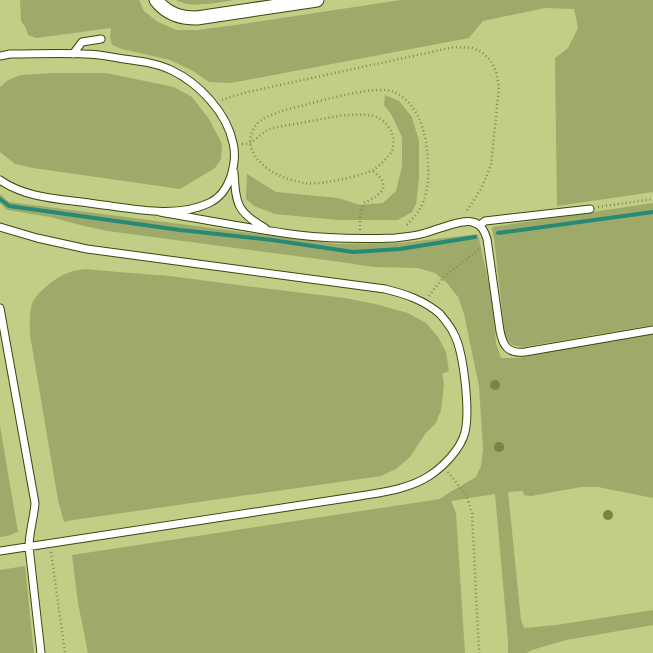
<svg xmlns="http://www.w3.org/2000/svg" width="653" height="653" viewBox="0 0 653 653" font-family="Jost,sans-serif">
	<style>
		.green { fill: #9eaa69 }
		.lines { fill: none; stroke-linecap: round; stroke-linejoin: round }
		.stream { stroke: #278976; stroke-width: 4 }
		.service-casing { stroke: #3f460e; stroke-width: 9 }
		.minor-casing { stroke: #3f460e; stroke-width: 15 }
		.path { stroke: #808a52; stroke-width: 2.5; stroke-dasharray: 1 3; stroke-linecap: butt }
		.service { stroke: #fff; stroke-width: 7 }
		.minor { stroke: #fff; stroke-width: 13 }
		.tree { fill: #7b853c }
	</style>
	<rect width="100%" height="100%" fill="#c1ce85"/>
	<path class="green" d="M 20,0 L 139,0 L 144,11 L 158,22 L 176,30 L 197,30 L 243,24 L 401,0 L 653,0 L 653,192 L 557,206 L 555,58 L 568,48 L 578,28 L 574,9 L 545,8 L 483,21 L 469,38 L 231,83 L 209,82 L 193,71 L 170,60 L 122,49 L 112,45 L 110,37 L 111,28 L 36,38 L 28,35 L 26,28 L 21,21 Z
		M 176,0 L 235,0 C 218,2 191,9 176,0 Z
		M 53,73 L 106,73 L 174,87 L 192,97 L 209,119 L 222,144 L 221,159 L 215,168 L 180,189 L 33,168 L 15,164 L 0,152 L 0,87 L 8,80 L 21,75 Z
		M 385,95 L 399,101 L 412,117 L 419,141 L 419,178 L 416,204 L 412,212 L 398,220 L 338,220 L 275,214 L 254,206 L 246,199 L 247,174 L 276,192 L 338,198 L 360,205 L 383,203 L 396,191 L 402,166 L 402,137 L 391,114 L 384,105 Z
		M 0,194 L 9,202 L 337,244 L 401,243 L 478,234 L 492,299 L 496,343 L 501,358 L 518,358 L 579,346 L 653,334 L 653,498 L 598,487 L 581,487 L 531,496 L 524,495 L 523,491 L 508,492 L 521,620 L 524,628 L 556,625 L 653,610 L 653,625 L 566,640 L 532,650 L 527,653 L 508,653 L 508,640 L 495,494 L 451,501 L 456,513 L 465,653 L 88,653 L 78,603 L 72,555 L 440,499 L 447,494 L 476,477 L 481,466 L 483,449 L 479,386 L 464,314 L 458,297 L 447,283 L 435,273 L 418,268 L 373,267 L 341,262 L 108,231 L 84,226 L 50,217 L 7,210 L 0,203 Z
		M 653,203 L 653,325 L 523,347 L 512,345 L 505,336 L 494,238 L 492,227 Z
		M 85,269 L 118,272 L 170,276 L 253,287 L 345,298 L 375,304 L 408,313 L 426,323 L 438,337 L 446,352 L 449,371 L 442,374 L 444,383 L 441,410 L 436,423 L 425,434 L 410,457 L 396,469 L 381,476 L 73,520 L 64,522 L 58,500 L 30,335 C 30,327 29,312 32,304 C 37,291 58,276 70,272 C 75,270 80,270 85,269 Z
		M 0,426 L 18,532 L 7,536 L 0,537 Z
		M 25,566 L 34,653 L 0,653 L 0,570 Z"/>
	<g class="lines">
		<path class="stream" d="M 0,199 L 9,206 L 180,230 L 272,240 L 353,252 L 400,249 L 475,237
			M 498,233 L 653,212"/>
		<g class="service-casing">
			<path id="service" d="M 73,54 L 82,42 L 101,39
				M 0,56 L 10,54 C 35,54 60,53 85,54 C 98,54 111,57 124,59 C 140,61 156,63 171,70 C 199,83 227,113 233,143 C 236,154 234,166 231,176 C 227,188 220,198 209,203 C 177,219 129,208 96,204 C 63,199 27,199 0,180
				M 234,172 C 236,203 236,212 265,228
				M 160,212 C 206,220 252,229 298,235 C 330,239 363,239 395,238 C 405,237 415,236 425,233 C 436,230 462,219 472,222 C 481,224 484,230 487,239 L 500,331 C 503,346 508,354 525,352 L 653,330
				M 480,225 L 485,221 L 590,209
				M 0,227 L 37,238 L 87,249 L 385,289 C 405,294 424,300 440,314 C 445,320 451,327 454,334 C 464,353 470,411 465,432 C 461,449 443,467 429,476 C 409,489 383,492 360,496 L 0,551
				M 0,308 L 35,503 C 34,518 29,532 29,547 L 41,653"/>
		</g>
		<g class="minor-casing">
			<path id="minor" d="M 156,0 C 167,14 180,18 197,18 L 317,0"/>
		</g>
		<path class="path" d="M 222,100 L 233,96 L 248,92 L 454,47 L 472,48 L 482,52 L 491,61 L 496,71 L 499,87 L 491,165 L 481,189 L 466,212
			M 242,144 C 245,144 247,144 249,143 C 256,141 261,133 268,130 C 277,126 291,125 301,123 C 323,119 345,113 368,115 C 385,116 398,134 392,151 C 389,157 379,166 373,170 C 364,175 339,180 328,182 C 321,183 311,184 304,183 C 283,179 258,169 251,147 C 249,140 251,132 256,125 C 261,119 269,116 276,113 C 286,109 298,107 308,104 C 326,100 378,84 394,92 C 414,101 423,123 426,143 C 429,165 431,193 418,212 C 415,217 409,222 405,227
			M 598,207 L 653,199
			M 360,230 L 360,214 L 364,203 C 371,199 386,193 383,183 C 382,178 376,174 372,170
			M 429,296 L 438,284 L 445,276 L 479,249
			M 448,472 L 466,495 L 472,513 L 479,653
			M 51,552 L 65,653"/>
		<use href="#service" class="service"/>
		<use href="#minor" class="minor"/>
	</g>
	<g class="tree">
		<circle cx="495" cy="385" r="5"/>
		<circle cx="499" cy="447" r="5"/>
		<circle cx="608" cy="515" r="5"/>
	</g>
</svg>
